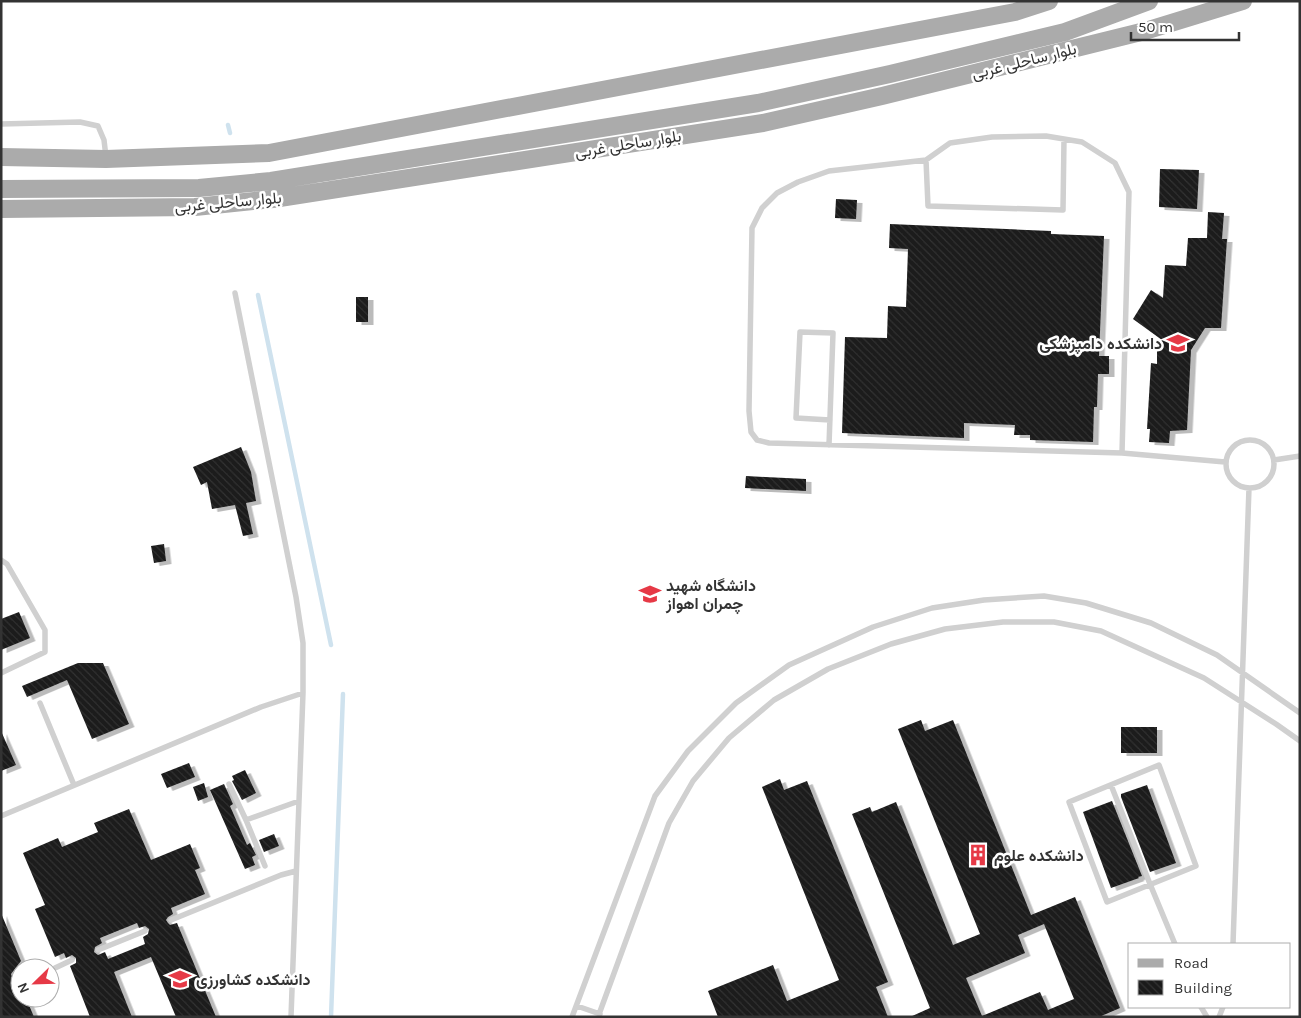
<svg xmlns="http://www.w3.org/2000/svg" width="1301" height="1018" viewBox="0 0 1301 1018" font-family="Karla,Vazirmatn,sans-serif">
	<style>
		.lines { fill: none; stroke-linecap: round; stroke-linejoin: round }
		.stream { stroke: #cfe2ee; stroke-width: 4.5 }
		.building { fill: url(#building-back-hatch); fill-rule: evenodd; filter: url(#shadow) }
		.service { stroke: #d0d0d0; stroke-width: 5.5 }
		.primary { stroke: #ababab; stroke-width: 18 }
		.labels { text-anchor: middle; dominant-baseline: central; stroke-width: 5; stroke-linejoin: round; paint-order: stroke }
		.street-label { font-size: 16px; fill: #333; stroke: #fff }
		.poi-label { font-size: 16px; font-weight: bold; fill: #333; stroke: #fff; text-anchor: start }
	</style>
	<defs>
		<pattern id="building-back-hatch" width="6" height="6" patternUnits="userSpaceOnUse" patternTransform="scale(1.25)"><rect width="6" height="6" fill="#1a1a1a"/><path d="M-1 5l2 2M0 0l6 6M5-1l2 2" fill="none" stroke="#333"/></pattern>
		<filter id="shadow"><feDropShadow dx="5.5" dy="3" stdDeviation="0" flood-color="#0004"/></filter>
	</defs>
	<rect width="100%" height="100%" fill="#fff"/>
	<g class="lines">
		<path class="stream" d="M 228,125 L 230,133
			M 258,295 L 331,645
			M 331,1017 L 343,694"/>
	</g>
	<path class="building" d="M 1160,169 L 1199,170 L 1197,209 L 1159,207 Z
		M 836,199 L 857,200 L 856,219 L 835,218 Z
		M 1208,212 L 1224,213 L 1222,239 L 1227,239 L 1221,328 L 1205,328 L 1191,350 L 1187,430 L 1170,431 L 1169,443 L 1149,442 L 1150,429 L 1147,429 L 1151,363 L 1157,364 L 1157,347 L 1162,340 L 1133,319 L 1151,290 L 1163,298 L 1165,265 L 1186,266 L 1188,238 L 1207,238 Z
		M 890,224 L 1051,231 L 1051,234 L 1104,236 L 1099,356 L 1109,356 L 1109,374 L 1098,374 L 1097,407 L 1094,407 L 1093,442 L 1030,440 L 1030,435 L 1014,435 L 1015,425 L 964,423 L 964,438 L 842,433 L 845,337 L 887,338 L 888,306 L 906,307 L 908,249 L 889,248 Z
		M 356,297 L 368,297 L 368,322 L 356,322 Z
		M 241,447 L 251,472 L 256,501 L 246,503 L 253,534 L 243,536 L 235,505 L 212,509 L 207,482 L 201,485 L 193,467 Z
		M 746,476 L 806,479 L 806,491 L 745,488 Z
		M 164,544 L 166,561 L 154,563 L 151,546 Z
		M 19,612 L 30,638 L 1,650 L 1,619 Z
		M 78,663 L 103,663 L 129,724 L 92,739 L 67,680 L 27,697 L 22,686 Z
		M 921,720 L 925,731 L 953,720 L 1031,915 L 1075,897 L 1120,1008 L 1099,1017 L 910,1017 L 930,1008 L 852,814 L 870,807 L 872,812 L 896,802 L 953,945 L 980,934 L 898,729 ZM 1044,924 L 1074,999 L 1048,1010 L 1040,992 L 982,1016 L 966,978 L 1025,953 L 1018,935 Z
		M 1121,727 L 1157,727 L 1157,753 L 1121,753 Z
		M 1,731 L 16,765 L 1,771 Z
		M 189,763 L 195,777 L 167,788 L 161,774 Z
		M 245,770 L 256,793 L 242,800 L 232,781 L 234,780 L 232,776 Z
		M 780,779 L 784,790 L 807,781 L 888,982 L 876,987 L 888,1017 L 718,1017 L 708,991 L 773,965 L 787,1001 L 839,980 L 762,787 Z
		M 204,783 L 208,797 L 198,801 L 193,787 Z
		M 224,784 L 233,804 L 230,806 L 247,845 L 250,843 L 256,855 L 252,857 L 255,865 L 245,869 L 210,790 Z
		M 1147,785 L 1176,863 L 1150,872 L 1121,797 L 1121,794 Z
		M 1112,801 L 1142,876 L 1138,877 L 1139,878 L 1111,888 L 1083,812 Z
		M 129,809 L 151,860 L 190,844 L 200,868 L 195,870 L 205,894 L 171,908 L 173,914 L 168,917 L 166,920 L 168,923 L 170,925 L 177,923 L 216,1017 L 176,1017 L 151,957 L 114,972 L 132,1017 L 90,1017 L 70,966 L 76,963 L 76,958 L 72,955 L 66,958 L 64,953 L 55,957 L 35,909 L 45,905 L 23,853 L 58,838 L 62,847 L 98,832 L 94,823 ZM 137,923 L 139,928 L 145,926 L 149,929 L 148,934 L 143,937 L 145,944 L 108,959 L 105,952 L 98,955 L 94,952 L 95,947 L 102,943 L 100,938 Z
		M 274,834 L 279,846 L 264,852 L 259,840 Z
		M 1,913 L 21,961 L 11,974 L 20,998 L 26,998 L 34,1017 L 1,1017 Z"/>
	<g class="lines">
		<path class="service" d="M 1,124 L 80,122 L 98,126 L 104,140 L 106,157
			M 926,160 L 928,206 L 1063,210 L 1064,139
			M 235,293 L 296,597 L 303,643 L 303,693 L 291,1017
			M1226 464a24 24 0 1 1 48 0a24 24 0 1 1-48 0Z
			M 829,445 L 833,333 L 800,332 L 796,418 L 830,420
			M 1122,453 L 1129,192 L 1115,163 L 1082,142 L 1046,136 L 992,137 L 950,143 L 926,160 L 829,171 L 798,182 L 777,193 L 762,208 L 752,228 L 749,411 L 751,432 L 757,440 L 769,443 L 1122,453 L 1225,462
			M 1274,460 L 1300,456
			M 1,560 L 7,564 L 45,630 L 45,652 L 1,673
			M 40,703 L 74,785
			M 1159,765 L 1196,866 L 1107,902 L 1069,802 Z
			M 229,784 L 246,820 L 299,801
			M 1111,785 L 1150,884 L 1175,944
			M 1,816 L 261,707 L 303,693
			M 246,820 L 265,866
			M 171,920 L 281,875 L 296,871
			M 1233,944 L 1249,488
			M 98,950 L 145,931
			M 55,968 L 72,960
			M 577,1006 L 600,1014
			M 1201,1007 L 1207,1017
			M 572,1017 L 655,796 L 688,751 L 736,703 L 789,665 L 873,627 L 932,608 L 984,600 L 1044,596 L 1086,603 L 1151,623 L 1217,655 L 1300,713
			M 598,1017 L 669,823 L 693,781 L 729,738 L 774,700 L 828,669 L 891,644 L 945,629 L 1003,622 L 1054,622 L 1101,631 L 1204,678 L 1276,724 L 1300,741
			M 1219,1017 L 1223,1007"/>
		<path class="primary" d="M 1,157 L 106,159 L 269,153 L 1015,12 L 1049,1
			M 1,189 L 199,188 L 271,181 L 758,103 L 890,74 L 1065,32 L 1149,1
			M 1,209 L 195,207 L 273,199 L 763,123 L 882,96 L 1145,31 L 1243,1"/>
	</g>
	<defs>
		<g id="university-bare" transform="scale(1.725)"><path d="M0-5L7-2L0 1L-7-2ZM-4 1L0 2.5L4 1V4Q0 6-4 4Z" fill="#e63946" stroke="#fff" stroke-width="2.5" paint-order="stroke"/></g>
		<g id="building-bare" transform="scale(1.725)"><path d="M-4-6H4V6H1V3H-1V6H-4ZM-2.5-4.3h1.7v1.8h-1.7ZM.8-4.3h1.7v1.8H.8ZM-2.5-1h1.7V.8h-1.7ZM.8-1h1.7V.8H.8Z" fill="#e63946" stroke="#fff" stroke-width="2.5" paint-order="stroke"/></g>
	</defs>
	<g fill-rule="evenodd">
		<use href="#university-bare" x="1178" y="343"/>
		<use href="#university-bare" x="650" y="594"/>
		<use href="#building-bare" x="978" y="855"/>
		<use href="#university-bare" x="180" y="979"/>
	</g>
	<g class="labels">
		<g class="street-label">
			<text transform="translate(1024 61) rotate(-14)">بلوار ساحلی غربی</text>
			<text transform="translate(628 144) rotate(-9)">بلوار ساحلی غربی</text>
			<text transform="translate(228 202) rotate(-5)">بلوار ساحلی غربی</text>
		</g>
		<g class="poi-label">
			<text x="1162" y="343" text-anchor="end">دانشکده دامپزشکی</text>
			<text x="666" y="585">دانشگاه شهید<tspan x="666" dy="18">چمران اهواز</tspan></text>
			<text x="994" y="855">دانشکده علوم</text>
			<text x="196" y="979">دانشکده کشاورزی</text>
		</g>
	</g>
	<rect width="1301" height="1018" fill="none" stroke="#333333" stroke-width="5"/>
	<rect x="1128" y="943" width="162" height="65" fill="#ffffff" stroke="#adadad"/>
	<rect x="1138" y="959" width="25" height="8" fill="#ababab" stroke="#adadad"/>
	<text x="1174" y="968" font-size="15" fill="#333333">Road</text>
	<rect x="1138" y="980" width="25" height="15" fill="url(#building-back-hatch)" stroke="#adadad"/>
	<text x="1174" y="993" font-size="15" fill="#333333">Building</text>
	<g transform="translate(35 983) rotate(247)"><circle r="24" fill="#ffffff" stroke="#adadad"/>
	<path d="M0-4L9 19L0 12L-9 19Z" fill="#e63946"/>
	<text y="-8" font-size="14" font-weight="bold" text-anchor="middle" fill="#333333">N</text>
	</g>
	<path d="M1131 32v8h108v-8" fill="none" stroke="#333333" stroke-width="2.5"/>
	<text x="1138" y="32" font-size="15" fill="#333333" stroke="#ffffff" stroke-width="4" paint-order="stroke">50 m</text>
</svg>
